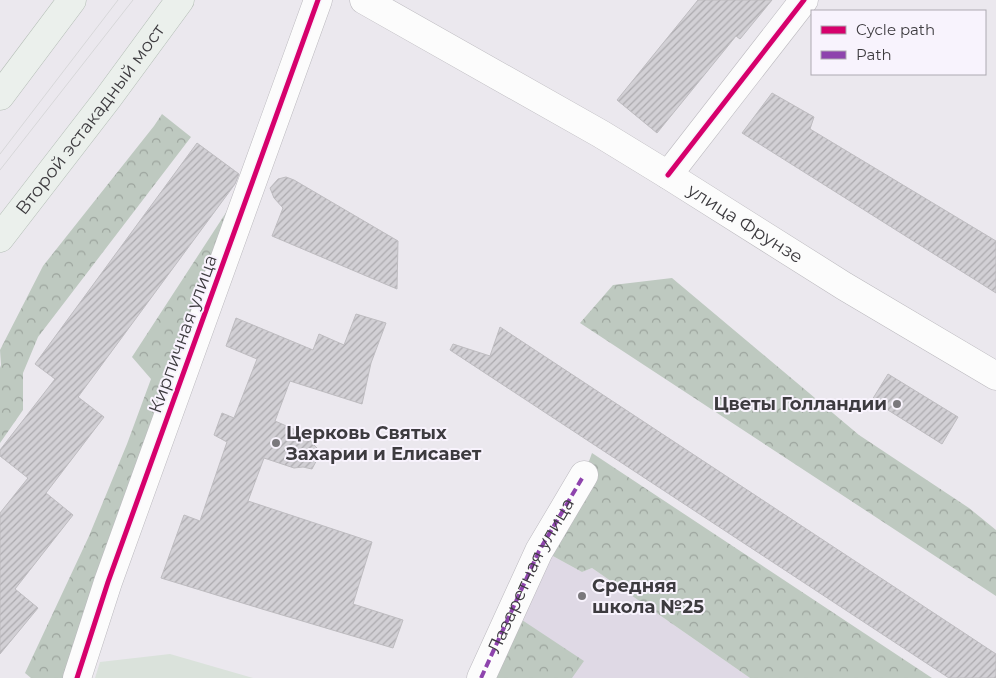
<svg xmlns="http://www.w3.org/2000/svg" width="996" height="678" viewBox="0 0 996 678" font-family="Montserrat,sans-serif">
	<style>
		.built { fill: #dfd9e5 }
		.green { fill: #dae2db }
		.forest { fill: url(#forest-crowns) }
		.building { fill: url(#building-hatch); stroke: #bebcc0 }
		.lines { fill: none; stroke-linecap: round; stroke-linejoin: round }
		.street-casing { stroke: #bbb9be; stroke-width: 29 }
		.secondary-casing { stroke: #bbb9be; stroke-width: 29 }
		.primary-casing { stroke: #b3bdb5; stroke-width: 29 }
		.street { stroke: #fcfcfc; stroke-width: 28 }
		.secondary { stroke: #fcfcfc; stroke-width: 28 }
		.primary { stroke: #ebf0ec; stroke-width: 28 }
		.tram { stroke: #d7d7d9; stroke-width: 1 }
		.quiet { stroke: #8e44ad; stroke-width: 4; stroke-dasharray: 8 4; stroke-linecap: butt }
		.cycleway-casing { stroke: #f8f3fd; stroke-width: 8 }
		.cycleway { stroke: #d6006c; stroke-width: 5 }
		.poi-dot { fill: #7a787c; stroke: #f8f3fd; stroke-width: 2 }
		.labels { text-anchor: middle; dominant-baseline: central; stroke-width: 4; stroke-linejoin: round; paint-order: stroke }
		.street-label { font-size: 18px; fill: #3d3b3f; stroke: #f8f3fd }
		.poi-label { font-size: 18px; font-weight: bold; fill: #3d3b3f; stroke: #f8f3fd; text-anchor: start }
	</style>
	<defs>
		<pattern id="forest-crowns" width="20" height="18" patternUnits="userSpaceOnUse" patternTransform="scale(1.25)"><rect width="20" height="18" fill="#bec9c0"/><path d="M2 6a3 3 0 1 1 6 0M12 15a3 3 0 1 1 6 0" fill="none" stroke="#9ca49d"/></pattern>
		<pattern id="building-hatch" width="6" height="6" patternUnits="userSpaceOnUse" patternTransform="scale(1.25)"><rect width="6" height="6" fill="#d2d0d5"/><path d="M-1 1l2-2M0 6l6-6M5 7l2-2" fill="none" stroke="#acaaae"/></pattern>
	</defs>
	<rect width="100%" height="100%" fill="#ebe8ee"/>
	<path class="built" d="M 551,555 L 582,572 L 592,568 L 750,678 L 496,678 Z"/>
	<path class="green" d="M 170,654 L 253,678 L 95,678 L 100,662 Z"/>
	<path class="forest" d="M 162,114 L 191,137 L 38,337 L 23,373 L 23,410 L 0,443 L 0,368 L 1,365 L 0,350 L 43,266 L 154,126 Z
		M 240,191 L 64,678 L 31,678 L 25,673 L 89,536 L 127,444 L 151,379 L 132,357 Z
		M 672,278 L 859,435 L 969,508 L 996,530 L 996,596 L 580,323 L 613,285 Z
		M 592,453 L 932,678 L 750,678 L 592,568 L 582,572 L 551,555 L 584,475 Z
		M 522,620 L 584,661 L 572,678 L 496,678 Z"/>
	<path class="building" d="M 698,0 L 772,0 L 740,39 L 736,36 L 657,133 L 617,100 Z
		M 772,93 L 814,117 L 810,129 L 996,241 L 996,293 L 742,133 Z
		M 197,143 L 239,174 L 235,184 L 78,397 L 104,417 L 46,493 L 73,515 L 15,589 L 38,608 L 0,654 L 0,513 L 28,478 L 0,456 L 0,450 L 55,379 L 35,364 Z
		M 286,177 L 294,180 L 398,241 L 397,289 L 272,236 L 283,208 L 274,198 L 270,188 L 278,179 Z
		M 356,314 L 386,323 L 371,363 L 362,404 L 290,381 L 275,421 L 307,435 L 312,443 L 321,452 L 312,469 L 303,467 L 294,468 L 264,458 L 248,501 L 372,542 L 353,604 L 403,620 L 393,648 L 262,609 L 161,578 L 184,515 L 200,521 L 227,442 L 214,435 L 222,413 L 234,418 L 257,359 L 226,346 L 236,318 L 313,350 L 319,334 L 344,345 Z
		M 500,327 L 996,654 L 996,678 L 949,678 L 450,350 L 453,344 L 490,356 Z
		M 888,374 L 958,417 L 942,444 L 872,400 Z"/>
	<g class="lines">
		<g class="street-casing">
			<g id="street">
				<path d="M 668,175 L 804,0"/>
				<path d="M 77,678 L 108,582 L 318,0"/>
				<path id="s1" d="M 481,678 L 539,551 L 584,475"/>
			</g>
		</g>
		<g class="secondary-casing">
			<g id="secondary">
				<path id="s2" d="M 364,0 L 601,134 L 668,175 L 844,286 L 996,376"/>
			</g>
		</g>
		<g class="primary-casing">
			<g id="primary">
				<path d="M 0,96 L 72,0"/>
				<path id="s3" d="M 0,238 L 108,98 L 180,0"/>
			</g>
		</g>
		<use href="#street" class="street"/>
		<use href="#secondary" class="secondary"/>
		<use href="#primary" class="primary"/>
		<path class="tram" d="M 0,154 L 118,0
			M 0,170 L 133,0"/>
		<path class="quiet" d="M 481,678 L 539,551 L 584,475"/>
		<g class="cycleway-casing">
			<path id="cycleway" d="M 668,175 L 804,0
				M 77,678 L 108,582 L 318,0"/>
		</g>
		<use href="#cycleway" class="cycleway"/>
	</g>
	<g class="poi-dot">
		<circle cx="897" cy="404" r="5"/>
		<circle cx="276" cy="443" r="5"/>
		<circle cx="582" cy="596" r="5"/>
	</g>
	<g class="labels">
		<g class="street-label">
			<text stroke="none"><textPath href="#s3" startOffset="149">Второй эстакадный мост</textPath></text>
			<text stroke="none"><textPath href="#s2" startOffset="442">улица Фрунзе</textPath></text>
			<text transform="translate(183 334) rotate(-70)">Кирпичная улица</text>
			<text stroke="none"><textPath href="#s1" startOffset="114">Лазаретная улица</textPath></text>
		</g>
		<g class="poi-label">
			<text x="887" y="404" text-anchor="end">Цветы Голландии</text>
			<text x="286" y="433">Церковь Святых<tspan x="286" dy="21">Захарии и Елисавет</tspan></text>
			<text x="592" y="586">Средняя<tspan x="592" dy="21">школа №25</tspan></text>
		</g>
	</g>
	<rect x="811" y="10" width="175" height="65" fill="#f8f3fd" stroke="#ada9b1"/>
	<rect x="821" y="26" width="25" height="8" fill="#d6006c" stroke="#ada9b1"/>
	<text x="856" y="35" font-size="15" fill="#3d3b3f">Cycle path</text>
	<rect x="821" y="51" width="25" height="8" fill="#8e44ad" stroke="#ada9b1"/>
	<text x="856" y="60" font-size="15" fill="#3d3b3f">Path</text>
</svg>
